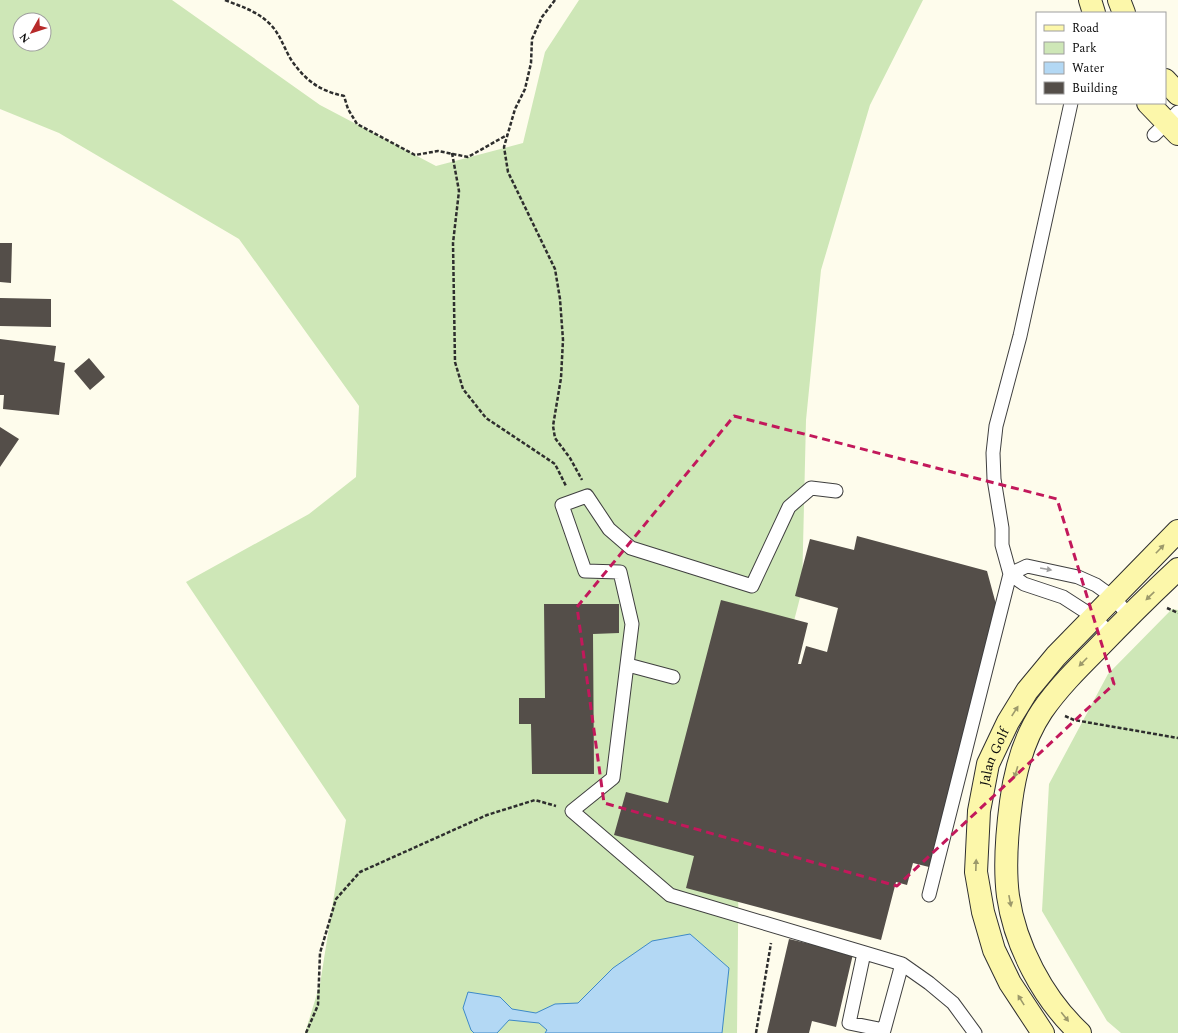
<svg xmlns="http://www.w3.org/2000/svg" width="1178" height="1033" viewBox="0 0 1178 1033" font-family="Spectral,serif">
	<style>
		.green { fill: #cee7b7; fill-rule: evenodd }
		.water { fill: #b3d8f4; stroke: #3d89c8 }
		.building { fill: #544e49 }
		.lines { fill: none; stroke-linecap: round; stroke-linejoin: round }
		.lane-casing { stroke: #3f3f3f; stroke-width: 15 }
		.secondary-casing { stroke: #2e2e2e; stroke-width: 24 }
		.path { stroke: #2e2e2e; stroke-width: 2.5; stroke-dasharray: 4 2; stroke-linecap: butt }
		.lane { stroke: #fff; stroke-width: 13 }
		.secondary { stroke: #fcf7aa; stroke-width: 22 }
		.oneway { fill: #9c996b }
		.oneway2 { fill: #9e9e9e }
		.marked { fill: none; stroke: #c2185b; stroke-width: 3; stroke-dasharray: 8 5; stroke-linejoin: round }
		.labels { text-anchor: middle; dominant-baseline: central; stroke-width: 4; stroke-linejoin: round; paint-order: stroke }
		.street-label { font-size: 14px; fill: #0c0c0c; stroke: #fff }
	</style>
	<rect width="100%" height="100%" fill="#fefcec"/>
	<path class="green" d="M 0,0 L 172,0 L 320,105 L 436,166 L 523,143 L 545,52 L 579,0 L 923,0 L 870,105 L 821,270 L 806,420 L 802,590 L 739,833 L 737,1033 L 305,1033 L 320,984 L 346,820 L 186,582 L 309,514 L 356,477 L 359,406 L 239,239 L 59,133 L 0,109 ZM 20,20 L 44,20 L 44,44 L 20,44 Z
		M 1172,609 L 1178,610 L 1178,1033 L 1121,1033 L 1107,1021 L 1042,911 L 1049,784 L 1108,674 Z"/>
	<path class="water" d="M 690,934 L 729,968 L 722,1033 L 545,1033 L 547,1030 L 539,1023 L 509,1020 L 497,1033 L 474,1033 L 471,1030 L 463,1008 L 468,992 L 500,997 L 512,1009 L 536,1013 L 555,1004 L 578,1003 L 613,968 L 652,941 Z"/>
	<path class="building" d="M 0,243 L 12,243 L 11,283 L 0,282 Z
		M 0,298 L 51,299 L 51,327 L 0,326 Z
		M 0,339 L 56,346 L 54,361 L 65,363 L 59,415 L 3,409 L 4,395 L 0,395 Z
		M 89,358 L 105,377 L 90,390 L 74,371 Z
		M 0,427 L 19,439 L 0,467 Z
		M 857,536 L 987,571 L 997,608 L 929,867 L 913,863 L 907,885 L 896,882 L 881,940 L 686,888 L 694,856 L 614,835 L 626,792 L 668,803 L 721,600 L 808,623 L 798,664 L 801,664 L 806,646 L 827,652 L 838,608 L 795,596 L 810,539 L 854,550 Z
		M 544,604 L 619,604 L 619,633 L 593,634 L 594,774 L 532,774 L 531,724 L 519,724 L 519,698 L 545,698 Z
		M 789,939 L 853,954 L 836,1027 L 812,1021 L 809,1033 L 767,1033 Z"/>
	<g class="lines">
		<g class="lane-casing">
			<path id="lane" d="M 1154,135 L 1178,112
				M 836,491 L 811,488 L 789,507 L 752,586 L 631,548 L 609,529 L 587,496 L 562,505 L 585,571 L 620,572 L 632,624 L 613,778 L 572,811 L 670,895 L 902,964 L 929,983 L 953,1003 L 975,1033
				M 1010,574 L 1027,566 L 1078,577 L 1096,585 L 1114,598 L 1129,616
				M 1010,574 L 1024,584 L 1063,597 L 1094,617 L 1111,635
				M 628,665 L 673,677
				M 929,895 L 1010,574 L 1002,545 L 1002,528 L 994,479 L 993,453 L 996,426 L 1020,336 L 1071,103
				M 864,953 L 849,1023 L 884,1030 L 902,964"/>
		</g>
		<g class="secondary-casing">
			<g id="secondary">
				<path d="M 1090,0 L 1094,13"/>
				<path d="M 1119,0 L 1124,13"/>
				<path d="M 1165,80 L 1178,94"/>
				<path d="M 1148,103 L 1178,134"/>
				<path id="s1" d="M 1043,1033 L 1010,983 L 994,950 L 983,912 L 976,872 L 979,811 L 988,764 L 1008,722 L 1027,691 L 1056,656 L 1178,531"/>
				<path d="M 1080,1033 C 1043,999 1015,945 1008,896 C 1004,865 1007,832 1011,802 C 1015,771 1024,738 1042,711 C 1058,688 1077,669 1096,650 C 1123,622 1150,595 1178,569"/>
			</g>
		</g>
		<path class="path" d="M 225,0 C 242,7 257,11 270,24 C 281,35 284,49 292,61 C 306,81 320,91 344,96 L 348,109 L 357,124 L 415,155 L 438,151 L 468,157 L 507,135
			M 555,0 L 542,17 L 532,39 L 531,63 L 525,89 L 515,109 L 504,147 L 508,172 L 555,269 L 560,299 L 563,340 L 561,378 L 553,426 L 555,438 L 570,458 L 582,480
			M 452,153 L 459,191 L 453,243 L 455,362 L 463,389 L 486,418 L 555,464 L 566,486
			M 1167,608 L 1178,613
			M 1065,716 L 1074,720 L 1178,738
			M 306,1033 L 318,1005 L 320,953 L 336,899 L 360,872 L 487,815 L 535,800 L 556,806
			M 756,1033 L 771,943"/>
		<use href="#lane" class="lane"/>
		<use href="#secondary" class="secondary"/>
	</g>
	<defs><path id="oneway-solid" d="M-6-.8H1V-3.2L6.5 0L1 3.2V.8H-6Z"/></defs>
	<g class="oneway">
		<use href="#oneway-solid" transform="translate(1160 549) rotate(-46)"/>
		<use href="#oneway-solid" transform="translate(1150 596) rotate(136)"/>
		<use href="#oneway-solid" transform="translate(1083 662) rotate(134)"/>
		<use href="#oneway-solid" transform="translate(1015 711) rotate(-57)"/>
		<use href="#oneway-solid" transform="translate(1016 772) rotate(107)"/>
		<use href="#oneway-solid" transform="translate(976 865) rotate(-88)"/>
		<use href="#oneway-solid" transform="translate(1010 901) rotate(79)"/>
		<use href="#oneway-solid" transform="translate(1021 1000) rotate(-122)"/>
		<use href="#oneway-solid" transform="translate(1065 1017) rotate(51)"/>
	</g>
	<use class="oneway2" href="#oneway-solid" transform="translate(1046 569) rotate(10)"/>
	<path class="marked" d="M 734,416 L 1057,499 L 1114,684 L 897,886 L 604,803 L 577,607 Z"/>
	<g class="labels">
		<g class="street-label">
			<text stroke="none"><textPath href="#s1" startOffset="294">Jalan Golf</textPath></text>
		</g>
	</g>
	<rect x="1036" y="12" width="130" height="92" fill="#ffffff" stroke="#9e9e9e"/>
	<rect x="1044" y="25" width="20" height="6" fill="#fcf7aa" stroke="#9e9e9e"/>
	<text x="1072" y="32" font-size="12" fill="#0c0c0c">Road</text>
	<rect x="1044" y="42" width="20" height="12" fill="#cee7b7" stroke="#9e9e9e"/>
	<text x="1072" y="52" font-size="12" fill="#0c0c0c">Park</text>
	<rect x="1044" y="62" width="20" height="12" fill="#b3d8f4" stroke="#9e9e9e"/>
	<text x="1072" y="72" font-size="12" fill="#0c0c0c">Water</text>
	<rect x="1044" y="82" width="20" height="12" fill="#544e49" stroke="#9e9e9e"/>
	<text x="1072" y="92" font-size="12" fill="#0c0c0c">Building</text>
	<g transform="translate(32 32) rotate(231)"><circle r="19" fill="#ffffff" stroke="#9e9e9e"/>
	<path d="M0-3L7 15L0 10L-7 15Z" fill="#b72a2a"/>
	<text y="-6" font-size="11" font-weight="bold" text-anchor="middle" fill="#0c0c0c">N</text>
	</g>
</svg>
